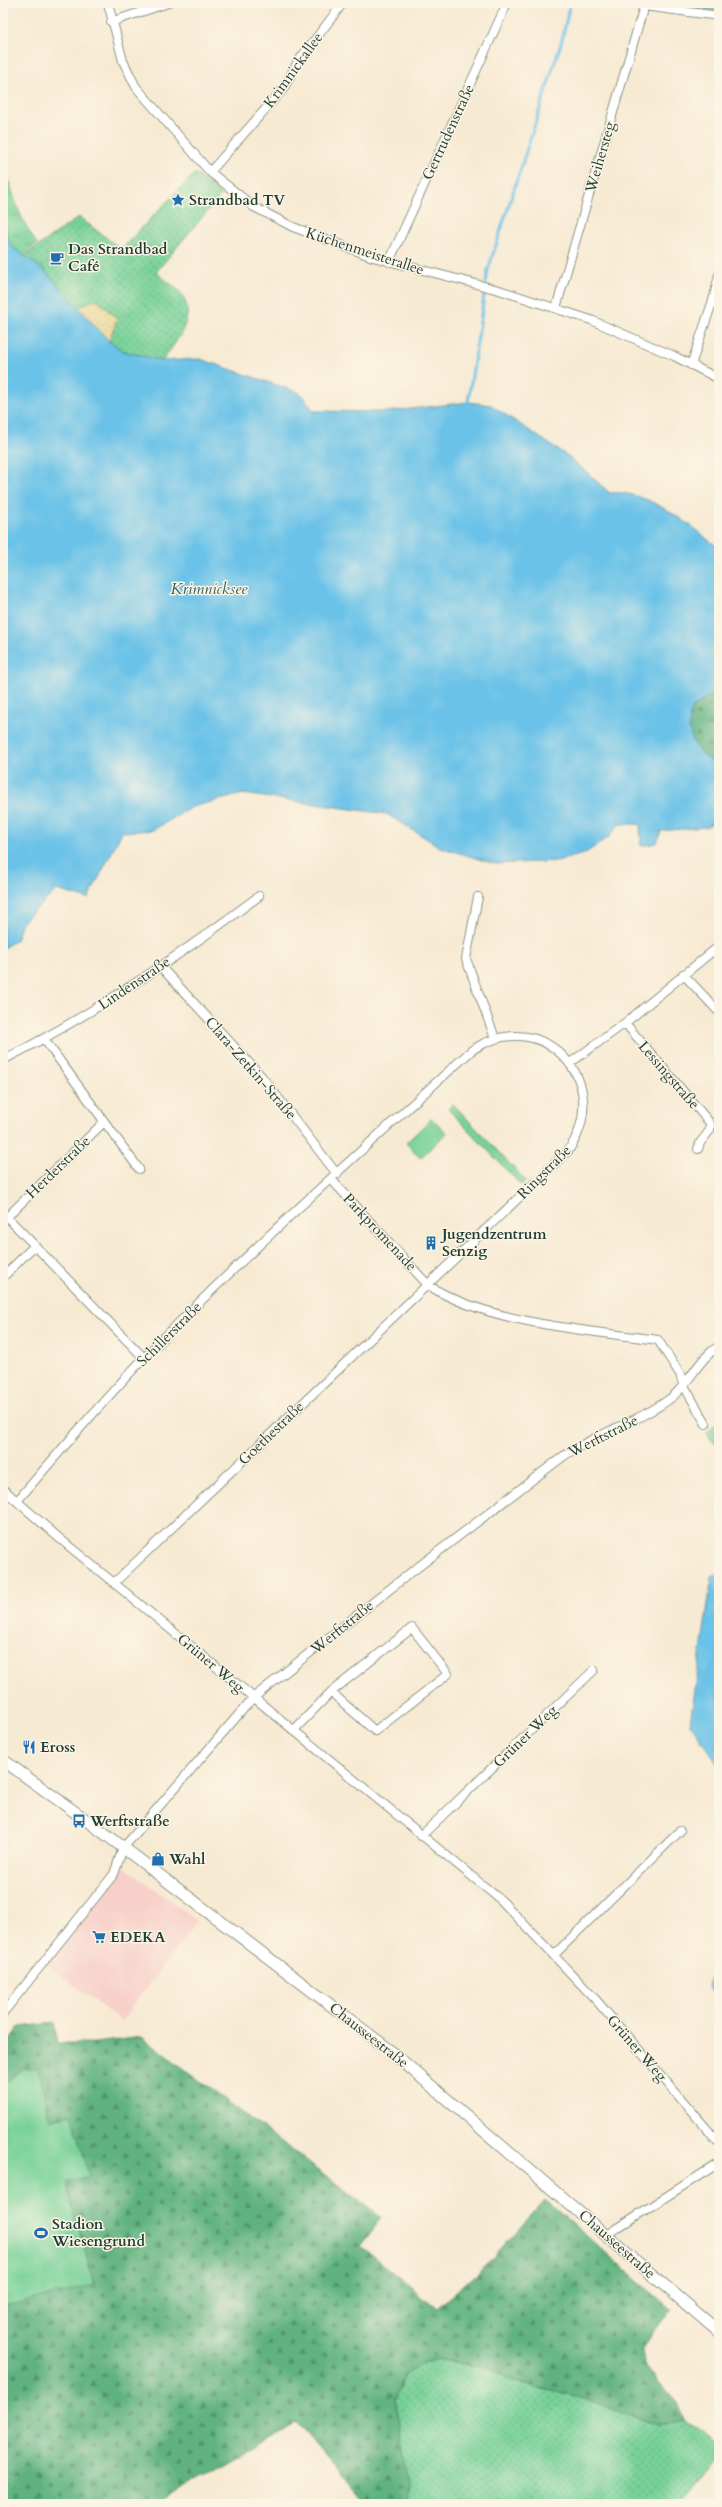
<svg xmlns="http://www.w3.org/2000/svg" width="722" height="2507" viewBox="0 0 722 2507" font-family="Cardo,serif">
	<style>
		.built { fill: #f7d0c9 }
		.grass { fill: url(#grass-dots); stroke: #4b8766 }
		.forest { fill: url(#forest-firs); stroke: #40785a }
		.sand { fill: url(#sand-dots); stroke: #868c69 }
		.park { fill: url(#park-tufts); stroke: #4b8766 }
		.pitch { fill: #77d198; stroke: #4b8766 }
		.water { fill: #6bc2e8; stroke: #45808e }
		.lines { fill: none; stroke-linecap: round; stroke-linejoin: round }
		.stream { stroke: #6bc2e8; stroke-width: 3 }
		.street-casing { stroke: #8b9484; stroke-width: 10 }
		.secondary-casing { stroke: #8b9484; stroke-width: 13 }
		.street { stroke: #fff; stroke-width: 8 }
		.secondary { stroke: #fff; stroke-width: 11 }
		.labels { text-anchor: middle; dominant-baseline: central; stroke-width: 3; stroke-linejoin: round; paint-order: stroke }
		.street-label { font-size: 15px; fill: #1f3d34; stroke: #fcf5e5 }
		.poi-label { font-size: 15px; font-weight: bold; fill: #1f3d34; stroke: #fcf5e5; text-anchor: start }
		.water-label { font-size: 16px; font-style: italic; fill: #325e61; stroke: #fcf5e5 }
	</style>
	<defs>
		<pattern id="grass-dots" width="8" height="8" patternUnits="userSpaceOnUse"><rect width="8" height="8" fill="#77d198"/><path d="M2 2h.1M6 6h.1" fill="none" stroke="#61ab7d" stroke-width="1.8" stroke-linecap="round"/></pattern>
		<pattern id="forest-firs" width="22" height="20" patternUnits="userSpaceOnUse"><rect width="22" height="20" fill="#61b380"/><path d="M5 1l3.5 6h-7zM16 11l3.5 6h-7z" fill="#4f936a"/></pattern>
		<pattern id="sand-dots" width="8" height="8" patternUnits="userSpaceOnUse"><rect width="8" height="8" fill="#eeda9e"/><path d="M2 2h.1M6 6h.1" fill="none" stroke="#ccbc89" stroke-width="1.8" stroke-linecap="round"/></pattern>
		<pattern id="park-tufts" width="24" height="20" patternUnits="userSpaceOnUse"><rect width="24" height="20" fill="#77d198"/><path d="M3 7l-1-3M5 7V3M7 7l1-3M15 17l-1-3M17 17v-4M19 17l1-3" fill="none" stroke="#61ab7d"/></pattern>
	</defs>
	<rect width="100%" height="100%" fill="#fcf5e5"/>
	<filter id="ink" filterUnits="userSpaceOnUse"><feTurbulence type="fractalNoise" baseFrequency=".025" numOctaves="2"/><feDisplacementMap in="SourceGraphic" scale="8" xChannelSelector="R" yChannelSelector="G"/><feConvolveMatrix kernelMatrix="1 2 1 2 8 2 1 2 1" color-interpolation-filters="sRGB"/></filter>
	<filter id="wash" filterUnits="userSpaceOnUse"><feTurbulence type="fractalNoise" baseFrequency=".012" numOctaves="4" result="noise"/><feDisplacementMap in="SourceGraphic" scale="16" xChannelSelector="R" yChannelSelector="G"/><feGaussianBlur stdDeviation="0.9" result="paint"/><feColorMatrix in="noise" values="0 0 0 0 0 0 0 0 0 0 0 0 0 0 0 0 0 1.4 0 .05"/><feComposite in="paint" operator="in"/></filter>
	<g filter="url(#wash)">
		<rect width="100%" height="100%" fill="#f7ead3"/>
		<path class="built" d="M 124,1866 L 197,1921 L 121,2021 L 48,1965 Z"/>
		<path class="grass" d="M 195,173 L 221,195 L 156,272 C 163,279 174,285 180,292 C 199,316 176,342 162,361 L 123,351 L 109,341 L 43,269 L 24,256 L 79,217 L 121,249 Z
			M 719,1421 L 719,1448 L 706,1434 Z
			M 437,2359 L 484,2367 L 518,2383 L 585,2399 L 657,2425 L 684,2420 L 719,2442 L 719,2458 L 682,2504 L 405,2504 L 411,2481 L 395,2399 L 405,2375 L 419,2364 Z"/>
		<path class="forest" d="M 711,695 L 719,695 L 719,765 C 695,754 684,734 692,708 Z
			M 54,2023 L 58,2043 L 94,2043 L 142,2037 L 382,2218 L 360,2246 L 437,2308 L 486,2265 L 545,2200 L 672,2310 L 656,2326 L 643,2350 L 644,2365 L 677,2403 L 684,2420 L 657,2425 L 585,2399 L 516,2382 L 484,2367 L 437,2359 L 419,2364 L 405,2375 L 395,2399 L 411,2481 L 405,2504 L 365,2504 L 296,2422 L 155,2504 L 3,2504 L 3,2306 L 94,2284 L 66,2182 L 72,2115 L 50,2120 L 24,2068 L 3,2085 L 3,2049 L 19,2027 Z"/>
		<path class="sand" d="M 96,299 L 117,319 L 109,341 L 77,308 Z"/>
		<path class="park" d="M 657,3 L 719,3 L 719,12 Z
			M 3,156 C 11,191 17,214 37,244 L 23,255 L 11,246 L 3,223 Z"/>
		<path class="pitch" d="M 453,1104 L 526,1181 L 521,1185 L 448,1109 Z
			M 432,1118 L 447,1133 L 420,1158 L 406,1143 Z
			M 24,2068 L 38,2069 L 50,2120 L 72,2115 L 89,2176 L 66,2182 L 94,2285 L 3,2306 L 3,2085 Z"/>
		<path class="water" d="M 3,223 L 11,246 L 43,269 L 109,341 L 123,351 L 162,361 L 200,359 L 300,393 L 314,411 L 385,412 L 468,402 L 491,405 L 569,457 L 610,493 C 636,490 666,508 687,523 C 699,530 707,541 719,547 L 719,695 L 711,695 L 692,708 C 684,734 695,754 719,765 L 719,819 L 706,827 L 661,831 L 657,843 L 641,846 L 640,824 L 619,824 L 610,836 L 584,854 L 557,861 L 495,864 L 440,847 L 387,814 L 243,794 L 192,807 L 153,830 L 122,832 L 88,899 L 57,890 L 22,922 L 16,940 L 3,948 Z
			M 719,1573 L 719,1766 L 690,1723 L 712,1577 Z
			M 719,1933 L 719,1997 L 708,1987 Z"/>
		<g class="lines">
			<path class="stream" d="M 468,402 L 488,270 L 562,40 L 570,3"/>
		</g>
	</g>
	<g filter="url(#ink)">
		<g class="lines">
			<g class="street-casing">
				<path id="street" d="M 108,3 L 123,61 L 136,87 L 210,172 L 254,207 L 293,227 L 373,257 L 499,290 L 591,320 L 674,356 L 719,379
					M 111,22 L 168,3
					M 210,172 L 284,88 L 297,63 L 343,3
					M 389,262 L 507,3
					M 556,308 L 644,6 L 719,16
					M 691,365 L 714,297 L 719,275
					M 478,897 L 466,959 L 495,1038
					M 160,966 L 262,1077 L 337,1174
					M 683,974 L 719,1012
					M 625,1023 L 710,1123 L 710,1130 L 700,1143 L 698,1149
					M 44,1039 L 139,1169
					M 3,1060 C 94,1014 178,957 259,896
					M 570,1063 L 625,1023 L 719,946
					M 103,1123 L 7,1217 L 144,1358
					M 331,1179 L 428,1285 C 486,1323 589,1331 658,1340 L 680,1374 L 683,1384 L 706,1424
					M 3,1277 L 34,1246
					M 3,1489 L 59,1538 L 502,1901 L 596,2000 L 719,2143
					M 18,1500 C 59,1452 100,1404 144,1358 C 248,1251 361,1151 472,1050 C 542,1003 616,1083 568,1151 L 115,1582
					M 295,1729 L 331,1692 L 375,1731 L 448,1674 L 412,1628 L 331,1692
					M 421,1836 L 594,1670
					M 555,1954 L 680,1831
					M 3,2013 L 114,1874 L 123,1848 L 253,1698 L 405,1577 L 561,1458 C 596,1433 637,1423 671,1398 C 690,1383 698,1359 719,1346
					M 606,2235 L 719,2163"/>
			</g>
			<g class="secondary-casing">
				<path id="secondary" d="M 3,1760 L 104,1833 L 387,2048 L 719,2332"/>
			</g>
			<use href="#street" class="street"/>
			<use href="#secondary" class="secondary"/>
		</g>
	</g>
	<defs>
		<g id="sight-bare" transform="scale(1.08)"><path d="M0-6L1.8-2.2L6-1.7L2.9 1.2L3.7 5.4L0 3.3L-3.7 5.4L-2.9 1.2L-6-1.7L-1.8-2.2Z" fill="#1f6fb2" stroke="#fcf5e5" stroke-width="2.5" paint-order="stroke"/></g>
		<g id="cafe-bare" transform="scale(1.08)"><path d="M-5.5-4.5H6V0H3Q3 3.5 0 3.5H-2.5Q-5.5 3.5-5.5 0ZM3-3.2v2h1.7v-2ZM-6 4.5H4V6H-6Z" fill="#1f6fb2" stroke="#fcf5e5" stroke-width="2.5" paint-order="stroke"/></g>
		<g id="building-bare" transform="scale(1.08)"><path d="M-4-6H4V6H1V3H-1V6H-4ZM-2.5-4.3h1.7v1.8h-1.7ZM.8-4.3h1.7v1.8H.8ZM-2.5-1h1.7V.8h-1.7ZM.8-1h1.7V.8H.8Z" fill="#1f6fb2" stroke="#fcf5e5" stroke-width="2.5" paint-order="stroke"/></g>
		<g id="restaurant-bare" transform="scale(1.08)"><path d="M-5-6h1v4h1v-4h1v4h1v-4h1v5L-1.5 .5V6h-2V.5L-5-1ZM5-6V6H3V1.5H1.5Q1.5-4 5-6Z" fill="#1f6fb2" stroke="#fcf5e5" stroke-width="2.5" paint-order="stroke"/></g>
		<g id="bus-bare" transform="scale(1.08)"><path d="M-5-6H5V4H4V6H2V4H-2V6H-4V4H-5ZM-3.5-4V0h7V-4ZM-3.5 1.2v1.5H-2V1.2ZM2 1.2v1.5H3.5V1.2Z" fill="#1f6fb2" stroke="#fcf5e5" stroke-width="2.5" paint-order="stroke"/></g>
		<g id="shop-bare" transform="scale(1.08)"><path d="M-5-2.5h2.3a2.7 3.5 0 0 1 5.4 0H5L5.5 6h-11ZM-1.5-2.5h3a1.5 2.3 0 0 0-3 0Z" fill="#1f6fb2" stroke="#fcf5e5" stroke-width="2.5" paint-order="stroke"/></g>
		<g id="supermarket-bare" transform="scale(1.08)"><path d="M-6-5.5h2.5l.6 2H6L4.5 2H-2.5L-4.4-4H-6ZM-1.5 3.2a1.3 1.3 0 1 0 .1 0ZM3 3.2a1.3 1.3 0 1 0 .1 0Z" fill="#1f6fb2" stroke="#fcf5e5" stroke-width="2.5" paint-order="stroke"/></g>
		<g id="stadium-bare" transform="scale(1.08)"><path d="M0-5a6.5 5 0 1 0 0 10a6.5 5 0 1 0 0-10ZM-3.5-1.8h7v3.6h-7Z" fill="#1f6fb2" stroke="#fcf5e5" stroke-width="2.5" paint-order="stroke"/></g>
	</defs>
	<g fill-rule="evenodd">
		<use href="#sight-bare" x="178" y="200"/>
		<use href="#cafe-bare" x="57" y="258"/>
		<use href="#building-bare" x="431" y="1243"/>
		<use href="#restaurant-bare" x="29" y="1747"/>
		<use href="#bus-bare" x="79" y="1821"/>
		<use href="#shop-bare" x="158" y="1859"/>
		<use href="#supermarket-bare" x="99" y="1937"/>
		<use href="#stadium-bare" x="41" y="2233"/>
	</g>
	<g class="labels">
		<g class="street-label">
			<text transform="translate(293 70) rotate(-54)">Krimnickallee</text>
			<text transform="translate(448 132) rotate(-65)">Gertrudenstraße</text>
			<text transform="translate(600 157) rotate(-74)">Weihersteg</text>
			<text transform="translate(365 251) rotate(18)">Küchenmeisterallee</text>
			<text transform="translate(134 983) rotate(-34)">Lindenstraße</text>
			<text transform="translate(251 1068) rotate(49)">Clara-Zetkin-Straße</text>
			<text transform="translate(669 1075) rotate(49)">Lessingstraße</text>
			<text transform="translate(58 1167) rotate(-44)">Herderstraße</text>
			<text transform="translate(544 1172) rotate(-45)">Ringstraße</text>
			<text transform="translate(380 1232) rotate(47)">Parkpromenade</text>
			<text transform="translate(169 1334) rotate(-45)">Schillerstraße</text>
			<text transform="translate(271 1433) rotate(-44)">Goethestraße</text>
			<text transform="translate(603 1436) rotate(-27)">Werftstraße</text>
			<text transform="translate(342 1627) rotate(-39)">Werftstraße</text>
			<text transform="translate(211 1663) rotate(40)">Grüner Weg</text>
			<text transform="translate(525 1736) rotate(-44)">Grüner Weg</text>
			<text transform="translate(369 2035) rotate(38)">Chausseestraße</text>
			<text transform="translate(637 2048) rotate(49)">Grüner Weg</text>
			<text transform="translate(617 2244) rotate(41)">Chausseestraße</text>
		</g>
		<g class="poi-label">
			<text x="189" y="200">Strandbad TV</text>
			<text x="68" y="249">Das Strandbad<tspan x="68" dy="17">Café</tspan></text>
			<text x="442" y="1234">Jugendzentrum<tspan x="442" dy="17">Senzig</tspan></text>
			<text x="40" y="1747">Eross</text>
			<text x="90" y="1821">Werftstraße</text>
			<text x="169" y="1859">Wahl</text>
			<text x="110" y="1937">EDEKA</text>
			<text x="52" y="2224">Stadion<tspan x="52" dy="17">Wiesengrund</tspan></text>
		</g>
		<g class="water-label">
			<text x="209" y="589">Krimnicksee</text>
		</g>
	</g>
	<rect width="722" height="2507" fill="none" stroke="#fcf5e5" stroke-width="16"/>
</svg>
